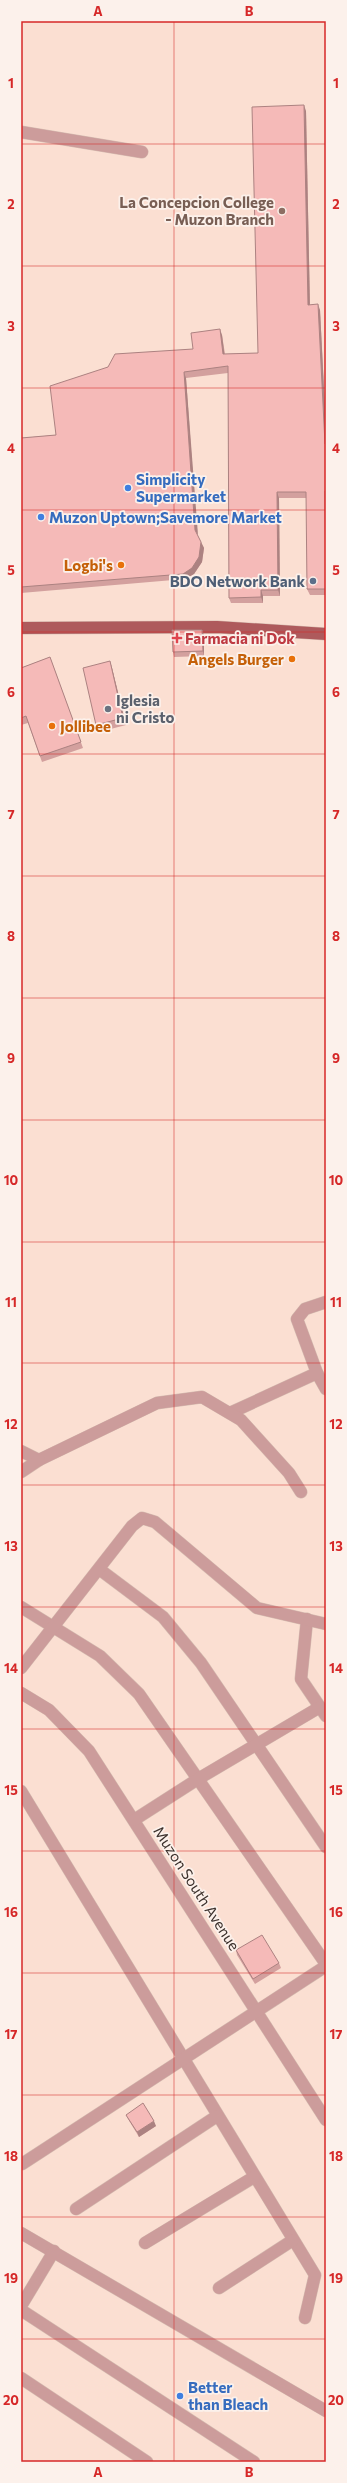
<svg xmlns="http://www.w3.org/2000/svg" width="347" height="2483" font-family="Commissioner,sans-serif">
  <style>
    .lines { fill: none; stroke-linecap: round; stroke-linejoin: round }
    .minor-casing { stroke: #d5bcb1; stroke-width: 13 }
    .major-casing { stroke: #d5bcb1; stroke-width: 13 }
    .minor { stroke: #cc9c9b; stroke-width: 12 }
    .major { stroke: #ae5a5c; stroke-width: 12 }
    .wall { fill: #d3a09e }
    .shaded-wall { fill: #ac8281 }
    .building { fill: #f5bab8; stroke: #ac8281 }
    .grid { fill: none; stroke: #d62828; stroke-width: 1; stroke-opacity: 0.55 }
    .education-dot { fill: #8d6e63; stroke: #fcf1eb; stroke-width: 1.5 }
    .shop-dot { fill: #3f7fe0; stroke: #fcf1eb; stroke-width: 1.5 }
    .food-dot { fill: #e8710a; stroke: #fcf1eb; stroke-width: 1.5 }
    .service-dot { fill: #5c6f8a; stroke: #fcf1eb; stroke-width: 1.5 }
    .health-dot { fill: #e0444e; stroke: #fcf1eb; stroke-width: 1.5 }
    .worship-dot { fill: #6b7280; stroke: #fcf1eb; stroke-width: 1.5 }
    .labels { text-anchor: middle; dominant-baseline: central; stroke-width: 3.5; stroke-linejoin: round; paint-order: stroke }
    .education-label { font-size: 15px; font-weight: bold; fill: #785e54; stroke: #fcf1eb; text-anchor: end }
    .shop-label { font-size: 15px; font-weight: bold; fill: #366cbe; stroke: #fcf1eb; text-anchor: start }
    .food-label { font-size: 15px; font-weight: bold; fill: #c56008; stroke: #fcf1eb; text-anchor: end }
    .service-label { font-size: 15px; font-weight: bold; fill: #4e5e75; stroke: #fcf1eb; text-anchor: end }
    .health-label { font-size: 15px; font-weight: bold; fill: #be3a42; stroke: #fcf1eb; text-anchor: start }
    .worship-label { font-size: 15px; font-weight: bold; fill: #5b616d; stroke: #fcf1eb; text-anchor: start }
    .street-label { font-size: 15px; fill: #3c312c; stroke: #fcf1eb }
    .neatline { fill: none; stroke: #d62828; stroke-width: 1.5 }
    .grid-label { font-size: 13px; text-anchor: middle; font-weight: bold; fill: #d62828 }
  </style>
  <rect width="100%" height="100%" fill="#fbdfd2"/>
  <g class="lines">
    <g class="minor-casing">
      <g id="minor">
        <path d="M21,132L142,152"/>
        <path d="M317,1373L326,1389"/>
        <path d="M230,1413L317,1373L297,1319L305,1309L326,1302"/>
        <path d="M21,1451L39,1460L157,1403L202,1397L241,1420L289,1473L301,1492"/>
        <path d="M21,1472L39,1460"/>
        <path d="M99,1569L163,1617L201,1663L326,1847"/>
        <path d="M21,1607L100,1656L139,1694L326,1964"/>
        <path d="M307,1619L301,1679L326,1716"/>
        <path d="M21,1668L132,1526L142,1518L155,1522L257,1608L326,1624"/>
        <path d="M21,1693L49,1710L89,1751L326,2120"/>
        <path d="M21,1791L315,2275L305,2318"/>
        <path d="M134,1820L198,1779L320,1707"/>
        <path d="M22,2164L326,1966"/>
        <path d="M76,2209L217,2116"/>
        <path d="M21,2233L326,2411"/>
        <path d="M145,2243L254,2177"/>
        <path d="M219,2288L293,2240"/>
        <path d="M21,2306L54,2251"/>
        <path d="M21,2310L254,2462"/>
        <path d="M21,2378L147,2462"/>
      </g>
    </g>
    <g class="major-casing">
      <path id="major" d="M21,628L217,627L326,634"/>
    </g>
    <use href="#minor" class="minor"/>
    <use href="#major" class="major"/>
  </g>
  <g class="wall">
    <path d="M306,111L310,305L320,310L326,428V595H310L307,589V498H279L280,596H263V603H231L229,598L228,373L186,378L197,534L204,548L202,562L194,574L185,579L21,593V438L56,435L193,349L222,335L225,354L258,353Z"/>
    <path d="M202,630L204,635V656L174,657L173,652Z"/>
    <path d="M50,657L83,748L42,762L28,723L21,725V668Z"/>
    <path d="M110,661L112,668L126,725L99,732L96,725Z"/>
    <path d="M236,1950L279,1963L281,1968L255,1984L237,1955Z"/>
    <path d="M126,2115L156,2126L139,2137L128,2119Z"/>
  </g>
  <g class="shaded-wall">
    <path d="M304,105L306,111L310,310L308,305Z"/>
    <path d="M318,304L320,310L326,428V446L325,444Z"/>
    <path d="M220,329L222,335L225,359L223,354Z"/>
    <path d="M184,372L186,378L198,535L195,530Z"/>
    <path d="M325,491L326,494V564Z"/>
    <path d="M277,492L279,498L280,596L278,590Z"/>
    <path d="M201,542L204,548L202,562L194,574L185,579L183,574Z"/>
    <path d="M261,590L263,596V603L261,597Z"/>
    <path d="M202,630L204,635V656L203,651Z"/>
    <path d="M110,661L112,668L126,725L123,718Z"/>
    <path d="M154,2121L156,2126L139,2137L137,2132Z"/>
  </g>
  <g class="building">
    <path d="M304,105L308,305L318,304L325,444H326V491H325L326,589H307L306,492H277L278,590H261V597L229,598L228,366L184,372L195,530L201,542L199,557L192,568L183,574L21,587V438L56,435L50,386L108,367L115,354L193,349L191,333L220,329L223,354L258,353L252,107Z"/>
    <path d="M172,630H202L203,651L173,652Z"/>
    <path d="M50,657L81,742L40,756L26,716L21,718V668Z"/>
    <path d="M110,661L123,718L96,725L83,668Z"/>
    <path d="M262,1935L279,1963L253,1979L236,1950Z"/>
    <path d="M143,2103L154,2121L137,2132L126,2115Z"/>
  </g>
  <path class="grid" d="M174,21V2462M21,144H326M21,266H326M21,388H326M21,510H326M21,632H326M21,754H326M21,876H326M21,998H326M21,1120H326M21,1242H326M21,1363H326M21,1485H326M21,1607H326M21,1729H326M21,1851H326M21,1973H326M21,2095H326M21,2217H326M21,2339H326"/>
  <circle class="education-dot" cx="282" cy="211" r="4"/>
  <g class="shop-dot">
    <circle cx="128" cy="488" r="4"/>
    <circle cx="41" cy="517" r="4"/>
    <circle cx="180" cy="2396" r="4"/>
  </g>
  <g class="food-dot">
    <circle cx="121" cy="565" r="4"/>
    <circle cx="292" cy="659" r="4"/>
    <circle cx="52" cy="726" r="4"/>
  </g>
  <circle class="service-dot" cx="313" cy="581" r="4"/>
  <path class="health-dot" d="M175 632h4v4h4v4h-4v4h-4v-4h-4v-4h4z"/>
  <circle class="worship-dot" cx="108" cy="709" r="4"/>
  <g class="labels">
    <g class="education-label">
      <text x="274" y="202">La Concepcion College<tspan x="274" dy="17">- Muzon Branch</tspan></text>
    </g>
    <g class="shop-label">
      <text x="136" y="479">Simplicity<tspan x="136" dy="17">Supermarket</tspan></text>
      <text x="49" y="517">Muzon Uptown;Savemore Market</text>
      <text x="188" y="2387">Better<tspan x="188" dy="17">than Bleach</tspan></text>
    </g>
    <g class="food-label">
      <text x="113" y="565">Logbi's</text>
      <text x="284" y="659">Angels Burger</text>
      <text x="60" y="726" text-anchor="start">Jollibee</text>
    </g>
    <g class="service-label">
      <text x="305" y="581">BDO Network Bank</text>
    </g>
    <g class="health-label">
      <text x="185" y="638">Farmacia ni Dok</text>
    </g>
    <g class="worship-label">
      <text x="116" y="700">Iglesia<tspan x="116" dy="17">ni Cristo</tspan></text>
    </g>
    <g class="street-label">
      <text transform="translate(197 1888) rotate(57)">Muzon South Avenue</text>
    </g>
  </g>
  <rect width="347" height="2483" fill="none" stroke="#fcf1eb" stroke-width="44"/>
  <rect x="22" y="22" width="303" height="2439" class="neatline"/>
  <g class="grid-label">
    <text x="98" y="16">A</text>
    <text x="249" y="16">B</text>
    <text x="11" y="88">1</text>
    <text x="336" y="88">1</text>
    <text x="11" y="209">2</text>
    <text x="336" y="209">2</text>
    <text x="11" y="331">3</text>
    <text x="336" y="331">3</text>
    <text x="11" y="453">4</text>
    <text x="336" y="453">4</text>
    <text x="11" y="575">5</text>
    <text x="336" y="575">5</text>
    <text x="11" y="697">6</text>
    <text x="336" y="697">6</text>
    <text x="11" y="819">7</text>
    <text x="336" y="819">7</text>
    <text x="11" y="941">8</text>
    <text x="336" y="941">8</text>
    <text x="11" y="1063">9</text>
    <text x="336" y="1063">9</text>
    <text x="11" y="1185">10</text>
    <text x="336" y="1185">10</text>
    <text x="11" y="1307">11</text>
    <text x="336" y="1307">11</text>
    <text x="11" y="1429">12</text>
    <text x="336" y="1429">12</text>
    <text x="11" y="1551">13</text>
    <text x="336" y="1551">13</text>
    <text x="11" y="1673">14</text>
    <text x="336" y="1673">14</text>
    <text x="11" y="1795">15</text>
    <text x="336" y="1795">15</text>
    <text x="11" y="1917">16</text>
    <text x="336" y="1917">16</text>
    <text x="11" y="2039">17</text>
    <text x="336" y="2039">17</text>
    <text x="11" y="2161">18</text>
    <text x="336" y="2161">18</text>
    <text x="11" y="2283">19</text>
    <text x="336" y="2283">19</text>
    <text x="11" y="2405">20</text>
    <text x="336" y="2405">20</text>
    <text x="98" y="2477">A</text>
    <text x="249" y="2477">B</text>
  </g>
</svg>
